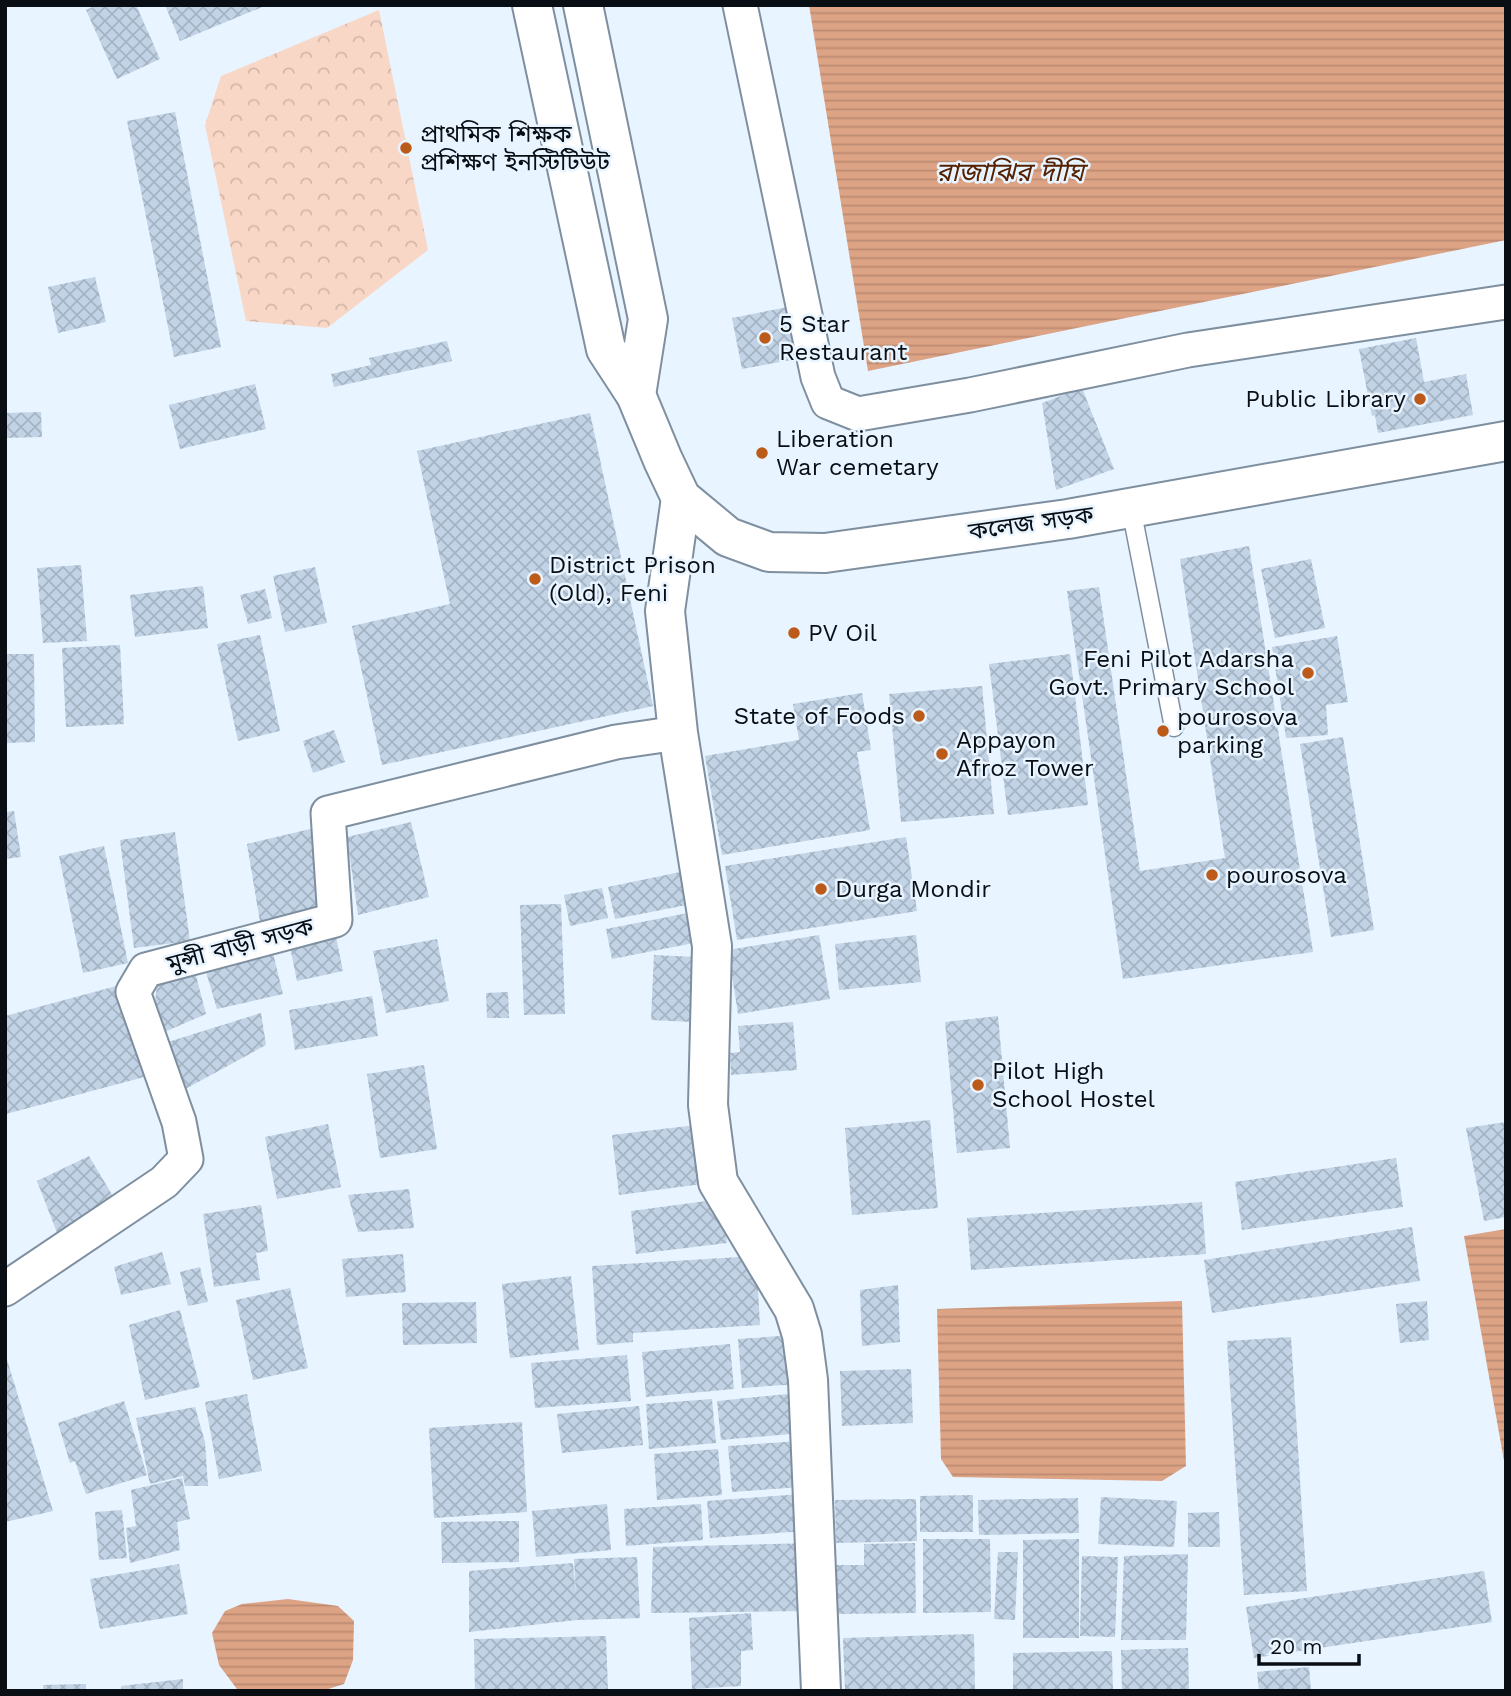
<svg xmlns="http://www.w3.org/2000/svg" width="1511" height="1696" font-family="'Work Sans','Noto Sans Bengali',sans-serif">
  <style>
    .park { fill: url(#park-crowns) }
    .water { fill: url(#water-rules) }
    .building { fill: url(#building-cross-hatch) }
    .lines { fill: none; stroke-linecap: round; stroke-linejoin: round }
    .service-casing { stroke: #7e8fa0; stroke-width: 21 }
    .minor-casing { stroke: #7e8fa0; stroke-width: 37 }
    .secondary-casing { stroke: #7e8fa0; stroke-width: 42 }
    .service { stroke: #fff; stroke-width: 18 }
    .minor { stroke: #fff; stroke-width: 33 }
    .secondary { stroke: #fff; stroke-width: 38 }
    .poi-dot { fill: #bb5a19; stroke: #e8f4ff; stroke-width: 2.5 }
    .labels { text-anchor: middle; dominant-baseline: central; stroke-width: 5; stroke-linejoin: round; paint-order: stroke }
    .poi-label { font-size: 24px; fill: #080e14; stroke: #e8f4ff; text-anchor: start }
    .street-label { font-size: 24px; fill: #080e14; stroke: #e8f4ff }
    .water-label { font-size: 26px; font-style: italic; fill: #552100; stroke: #e8f4ff }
  </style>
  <defs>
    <pattern id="park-crowns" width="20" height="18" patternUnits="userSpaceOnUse" patternTransform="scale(1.75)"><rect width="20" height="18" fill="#f9d7c6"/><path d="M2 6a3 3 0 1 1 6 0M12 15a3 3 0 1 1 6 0" fill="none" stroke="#d4b7a9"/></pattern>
    <pattern id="water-rules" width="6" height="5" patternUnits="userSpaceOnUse" patternTransform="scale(1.75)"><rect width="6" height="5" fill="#dda385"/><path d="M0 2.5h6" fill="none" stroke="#bc8b72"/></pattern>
    <pattern id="building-cross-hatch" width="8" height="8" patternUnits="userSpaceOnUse" patternTransform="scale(1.75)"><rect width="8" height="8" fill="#c1d3e5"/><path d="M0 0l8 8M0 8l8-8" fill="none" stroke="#a4b4c4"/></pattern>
  </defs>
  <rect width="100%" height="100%" fill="#e8f4ff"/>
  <path class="park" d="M379,10L428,250L327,328L246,321L205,125L221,76Z"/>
  <g class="water">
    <path d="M809,5H1506V240L868,371Z"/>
    <path d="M1506,1229V1472L1464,1236Z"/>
    <path d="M1182,1301L1186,1466L1162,1481L953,1477L941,1459L937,1309Z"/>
    <path d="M288,1599L338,1606L354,1621L353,1660L344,1684L322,1691L237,1689L219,1665L212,1633L225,1611L242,1604Z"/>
  </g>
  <g class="building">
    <path d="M97,5H136L160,59L117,79L86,10Z"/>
    <path d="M165,5H267L180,41Z"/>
    <path d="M175,112L221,347L174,357L127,121Z"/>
    <path d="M95,277L106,322L58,333L48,287Z"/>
    <path d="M788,307L797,359L742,369L732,318Z"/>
    <path d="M1416,338L1424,382L1466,374L1473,415L1378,433L1375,415L1372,416L1359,349Z"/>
    <path d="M447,341L452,361L334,387L331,374L371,365L369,358Z"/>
    <path d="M255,384L266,429L180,449L169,405Z"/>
    <path d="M1082,388L1114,469L1056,490L1042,403Z"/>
    <path d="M41,412L42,437L6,438L5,413Z"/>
    <path d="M590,413L653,706L382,765L352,626L450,604L417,451Z"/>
    <path d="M1249,546L1313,952L1123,979L1067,591L1099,587L1140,871L1225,858L1180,559Z"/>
    <path d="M1311,559L1325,628L1275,638L1261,569Z"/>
    <path d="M81,565L87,641L43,643L37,568Z"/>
    <path d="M315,567L327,623L285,632L273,576Z"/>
    <path d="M203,586L208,628L135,637L130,595Z"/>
    <path d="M265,589L272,618L248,624L240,595Z"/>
    <path d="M260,635L280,731L238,741L217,644Z"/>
    <path d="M1337,636L1348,702L1326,705L1328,735L1286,738L1272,647Z"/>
    <path d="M120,645L124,724L66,727L62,648Z"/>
    <path d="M5,654H34L35,742L5,743Z"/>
    <path d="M1070,654L1088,805L1008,815L989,664Z"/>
    <path d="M982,686L994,814L901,822L889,694Z"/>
    <path d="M862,693L871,750L857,752L870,830L722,855L705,756L799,740L793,704Z"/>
    <path d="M334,730L345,762L313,773L303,741Z"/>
    <path d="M1343,737L1374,930L1331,937L1300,744Z"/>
    <path d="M14,811L21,857L5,859V812Z"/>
    <path d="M411,822L429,897L358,915L347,837Z"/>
    <path d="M319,827L327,906L261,928L247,844Z"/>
    <path d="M175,832L190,941L134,948L120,840Z"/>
    <path d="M906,837L917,911L737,940L725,866Z"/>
    <path d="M104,846L128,963L83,973L59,856Z"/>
    <path d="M685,871L692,904L615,919L608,887Z"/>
    <path d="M602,888L608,918L570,926L564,895Z"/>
    <path d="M561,904L565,1014L524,1015L520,905Z"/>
    <path d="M693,912L699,942L612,959L606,929Z"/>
    <path d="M819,935L830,999L738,1014L728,950Z"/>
    <path d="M916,935L921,982L839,990L835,944Z"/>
    <path d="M336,937L343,971L297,981L290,947Z"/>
    <path d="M437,939L449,1001L386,1013L373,951Z"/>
    <path d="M271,945L283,994L217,1009L204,965Z"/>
    <path d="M654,955L696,957L692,1022L651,1020Z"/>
    <path d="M195,972L206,1014L162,1033L154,1012L157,984Z"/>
    <path d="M120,985L144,1077L6,1114L5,1016Z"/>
    <path d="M508,992L509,1018H487L486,993Z"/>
    <path d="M372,996L378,1036L295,1050L289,1010Z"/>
    <path d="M261,1013L266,1045L178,1093L165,1043Z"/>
    <path d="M998,1016L1010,1148L957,1153L945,1022Z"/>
    <path d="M793,1022L797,1070L731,1075L730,1053L740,1052L738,1026Z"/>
    <path d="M424,1065L437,1149L380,1158L367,1074Z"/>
    <path d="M930,1120L938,1208L852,1215L845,1128Z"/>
    <path d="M1506,1122V1217L1484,1221L1466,1128Z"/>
    <path d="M328,1124L341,1187L277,1199L265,1137Z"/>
    <path d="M696,1125L702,1184L619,1195L612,1135Z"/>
    <path d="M89,1156L117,1203L61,1243L37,1181Z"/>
    <path d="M1396,1158L1403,1207L1242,1230L1235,1182Z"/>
    <path d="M409,1189L414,1228L358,1232L348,1195Z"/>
    <path d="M722,1199L727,1243L636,1254L631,1211Z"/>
    <path d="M1202,1202L1206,1254L971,1270L967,1218Z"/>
    <path d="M261,1205L268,1251L256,1253L260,1280L214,1287L203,1214Z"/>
    <path d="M1412,1227L1420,1281L1212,1313L1204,1260Z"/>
    <path d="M162,1252L171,1284L121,1295L114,1267Z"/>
    <path d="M403,1254L406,1292L346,1297L342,1259Z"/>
    <path d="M756,1256L760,1325L633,1333V1342L597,1345L592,1266Z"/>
    <path d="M200,1267L208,1302L188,1306L180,1272Z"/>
    <path d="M571,1276L579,1350L510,1358L502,1284Z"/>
    <path d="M898,1285L900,1342L862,1346L860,1290Z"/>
    <path d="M290,1288L308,1368L253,1380L236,1300Z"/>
    <path d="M1427,1301L1429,1340L1400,1343L1396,1304Z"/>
    <path d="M476,1302L477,1343L403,1345L402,1303Z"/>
    <path d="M180,1310L200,1387L145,1400L129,1325Z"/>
    <path d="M794,1335L799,1384L742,1388L738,1339Z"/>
    <path d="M1291,1337L1307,1591L1244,1595L1227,1341Z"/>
    <path d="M730,1344L734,1389L646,1397L642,1352Z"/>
    <path d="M5,1353L53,1511L5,1522Z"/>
    <path d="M627,1355L631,1401L535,1408L531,1363Z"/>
    <path d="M911,1369L913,1423L842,1426L840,1371Z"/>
    <path d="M798,1393L802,1433L721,1440L717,1401Z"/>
    <path d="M247,1394L262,1471L219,1479L205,1402Z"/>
    <path d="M712,1399L716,1443L649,1449L646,1404Z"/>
    <path d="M124,1401L147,1475L86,1494L75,1461L70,1463L58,1423Z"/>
    <path d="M639,1406L643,1445L562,1453L557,1414Z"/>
    <path d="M195,1407L205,1442L208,1486H185L183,1476L150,1484L136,1418Z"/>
    <path d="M522,1422L527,1512L434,1518L429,1428Z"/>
    <path d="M799,1441L802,1487L732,1492L728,1446Z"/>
    <path d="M718,1449L722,1495L657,1500L654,1454Z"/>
    <path d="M182,1478L190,1519L177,1522L180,1550L130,1563L126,1528L136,1526L131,1490Z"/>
    <path d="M801,1494L804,1531L710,1538L707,1501Z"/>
    <path d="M973,1495V1532H920V1496Z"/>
    <path d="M1101,1497L1177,1501L1174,1547L1098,1544Z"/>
    <path d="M1078,1498L1079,1533L979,1535L978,1500Z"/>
    <path d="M916,1499L917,1541L836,1543L835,1500Z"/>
    <path d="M607,1504L611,1550L536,1557L532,1511Z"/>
    <path d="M701,1504L703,1540L626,1546L624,1509Z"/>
    <path d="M122,1510L127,1558L99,1560L95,1512Z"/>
    <path d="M1219,1512L1220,1547H1188V1513Z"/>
    <path d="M519,1521V1562L442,1563L441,1522Z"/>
    <path d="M923,1539H990L991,1612L923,1613Z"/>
    <path d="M1079,1539V1638H1023V1540Z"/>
    <path d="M811,1543L812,1611L651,1613L653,1547Z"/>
    <path d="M915,1543L916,1613L836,1614V1565H864V1544Z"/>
    <path d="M998,1552H1018L1015,1620L994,1619Z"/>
    <path d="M1188,1554L1186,1640H1121L1124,1556Z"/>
    <path d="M1082,1556L1118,1557L1115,1637L1080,1636Z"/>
    <path d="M637,1557L640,1618L577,1620L469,1632V1571L573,1563L576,1595L574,1559Z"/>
    <path d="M179,1564L188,1614L100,1629L90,1579Z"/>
    <path d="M1484,1571L1492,1622L1254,1658L1246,1607Z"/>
    <path d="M751,1613L753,1650L741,1651V1686L692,1689L689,1618Z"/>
    <path d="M974,1634L975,1691H845L843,1638Z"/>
    <path d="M606,1636L608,1691H475L474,1639Z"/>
    <path d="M1188,1648L1189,1691H1122L1121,1650Z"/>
    <path d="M1112,1651L1113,1691H1013V1653Z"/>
    <path d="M1309,1667L1311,1691H1259L1257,1672Z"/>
    <path d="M183,1679V1691H121V1686Z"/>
    <path d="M86,1684V1691H43V1685Z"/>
  </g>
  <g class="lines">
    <g class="service-casing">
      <path id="service" d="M1131,508L1174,727"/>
    </g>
    <g class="minor-casing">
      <g id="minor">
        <path d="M740,5L818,377L828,402L858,414L970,395L1188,350L1506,302"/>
        <path d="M5,1289L164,1182L186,1159L179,1122L133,992L146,970L335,920L328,813L616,742L678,733"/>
      </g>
    </g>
    <g class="secondary-casing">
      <g id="secondary">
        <path d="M532,5L606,349L636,395L663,460L681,498L728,537L769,552L825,553L1068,519L1506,441"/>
        <path d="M583,5L648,319L636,395"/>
        <path d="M681,498L665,611L678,733L712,946L708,1105L718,1182L794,1309L802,1335L808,1380L821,1691"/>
      </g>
    </g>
    <use href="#service" class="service"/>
    <use href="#minor" class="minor"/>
    <use href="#secondary" class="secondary"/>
  </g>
  <g class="poi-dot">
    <circle cx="406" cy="148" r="7"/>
    <circle cx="765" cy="338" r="7"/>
    <circle cx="1420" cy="399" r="7"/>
    <circle cx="762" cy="453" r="7"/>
    <circle cx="535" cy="579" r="7"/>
    <circle cx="794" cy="633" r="7"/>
    <circle cx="1308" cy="673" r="7"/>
    <circle cx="919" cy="716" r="7"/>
    <circle cx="1163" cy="731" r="7"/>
    <circle cx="942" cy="754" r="7"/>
    <circle cx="1212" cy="875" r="7"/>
    <circle cx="821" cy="889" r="7"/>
    <circle cx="978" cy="1085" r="7"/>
  </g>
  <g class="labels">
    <g class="poi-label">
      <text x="420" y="134">প্রাথমিক শিক্ষক<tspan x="420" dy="28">প্রশিক্ষণ ইনস্টিটিউট</tspan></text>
      <text x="779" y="324">5 Star<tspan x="779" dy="28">Restaurant</tspan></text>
      <text x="1406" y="399" text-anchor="end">Public Library</text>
      <text x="776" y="439">Liberation<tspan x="776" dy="28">War cemetary</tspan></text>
      <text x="549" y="565">District Prison<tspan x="549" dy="28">(Old), Feni</tspan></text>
      <text x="808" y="633">PV Oil</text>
      <text x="1294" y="659" text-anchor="end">Feni Pilot Adarsha<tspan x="1294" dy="28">Govt. Primary School</tspan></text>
      <text x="905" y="716" text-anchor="end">State of Foods</text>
      <text x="1177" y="717">pourosova<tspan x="1177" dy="28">parking</tspan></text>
      <text x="956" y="740">Appayon<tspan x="956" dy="28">Afroz Tower</tspan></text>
      <text x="1226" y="875">pourosova</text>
      <text x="835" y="889">Durga Mondir</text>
      <text x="992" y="1071">Pilot High<tspan x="992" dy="28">School Hostel</tspan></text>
    </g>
    <g class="street-label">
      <text transform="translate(1031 523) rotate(-8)">কলেজ সড়ক</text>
      <text transform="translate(240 945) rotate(-15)">মুন্সী বাড়ী সড়ক</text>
    </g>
    <g class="water-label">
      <text x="1010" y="172">রাজাঝির দীঘি</text>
    </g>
  </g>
  <rect width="1511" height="1696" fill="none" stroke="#080e14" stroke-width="14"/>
  <path d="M1259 1654v10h100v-10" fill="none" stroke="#080e14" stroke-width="3.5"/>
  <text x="1270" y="1654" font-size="21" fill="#080e14" stroke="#e8f4ff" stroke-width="5" paint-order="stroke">20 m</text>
</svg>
